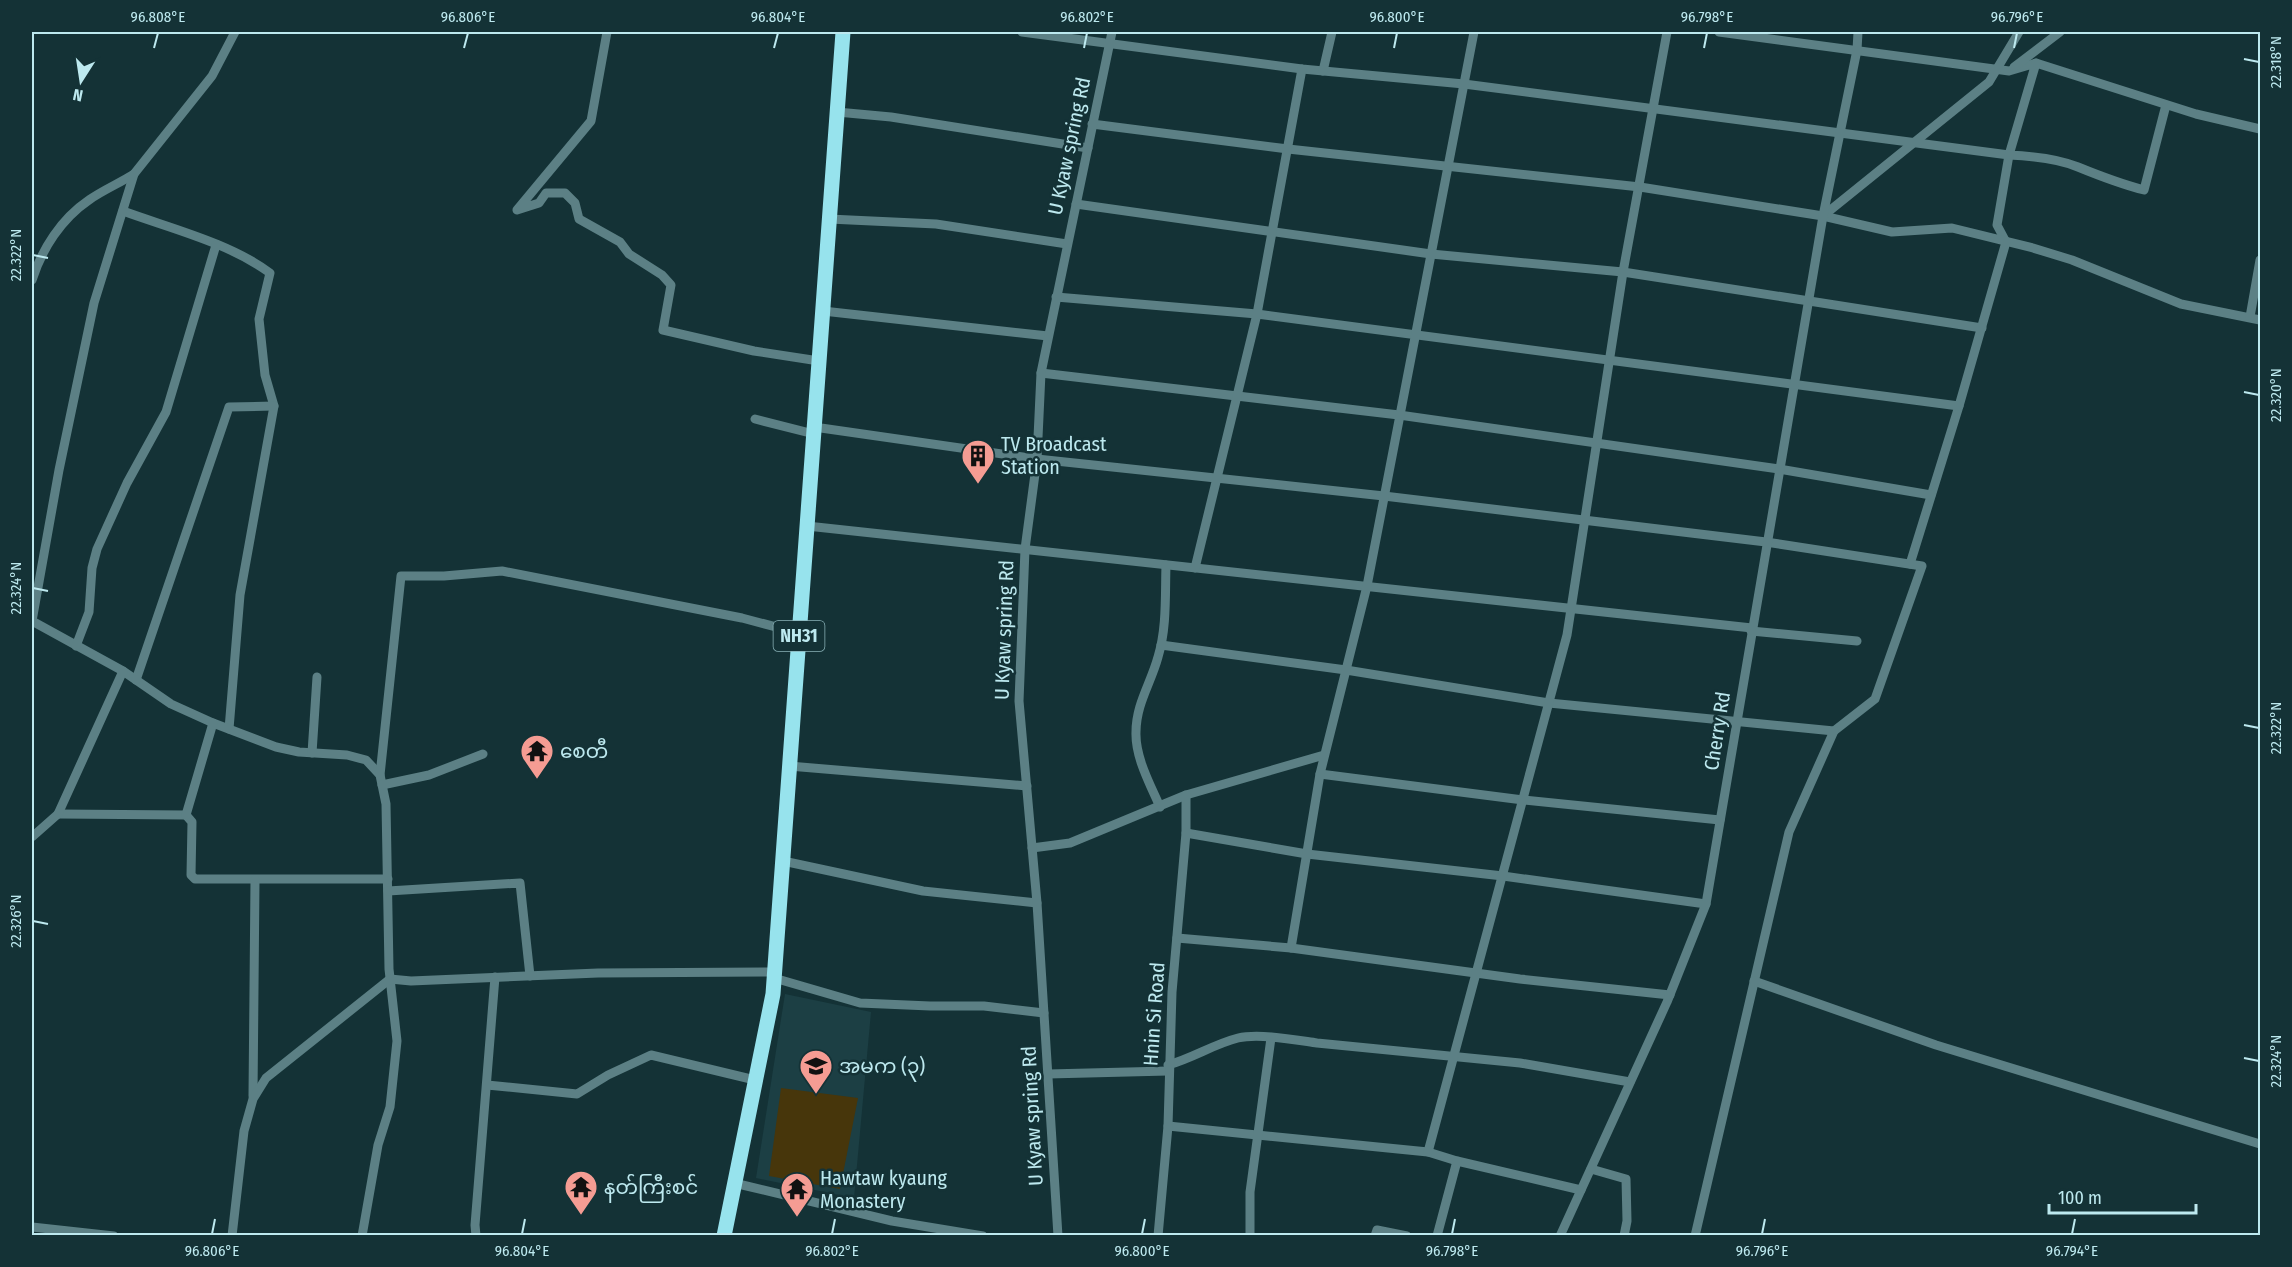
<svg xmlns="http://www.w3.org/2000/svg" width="2292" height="1267" font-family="'Fira Sans Condensed','Noto Sans Myanmar',sans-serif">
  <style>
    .built { fill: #1c3f44 }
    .green { fill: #47360b }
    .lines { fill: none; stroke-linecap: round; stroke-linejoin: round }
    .minor { stroke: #5c8085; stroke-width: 9 }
    .trunk { stroke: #97e3ed; stroke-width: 15 }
    .ticks { fill: none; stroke: #bde9ef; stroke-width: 2 }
    .labels { text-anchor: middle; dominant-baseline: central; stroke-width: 5; stroke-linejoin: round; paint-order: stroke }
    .shield { fill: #143236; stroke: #8ab2b8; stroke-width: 1.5 }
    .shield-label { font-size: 18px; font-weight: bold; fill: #bde9ef }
    .street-label { font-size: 20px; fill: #bde9ef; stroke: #143236 }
    .poi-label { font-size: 20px; fill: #bde9ef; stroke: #143236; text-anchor: start }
    .neatline { fill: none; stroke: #bde9ef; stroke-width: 2 }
    .ticks-label { font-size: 15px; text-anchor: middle; fill: #bde9ef }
  </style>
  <rect width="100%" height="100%" fill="#143236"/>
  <path class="built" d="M785,994L871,1012L854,1198L756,1178Z"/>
  <path class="green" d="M781,1088L858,1098L840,1189L769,1176Z"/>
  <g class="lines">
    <g class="minor">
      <path d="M607,32L591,121L517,210L539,203L546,193H565L575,203L579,219L620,242L629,254L662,275L671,285L663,330L754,351L819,361"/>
      <path d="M1022,32L1302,69L1464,84L2009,155L1997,225L2006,242L1959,406L1910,564"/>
      <path d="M1719,32L2009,71L2036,63L2009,155C2031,156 2057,158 2078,167C2100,176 2121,184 2144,190L2166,105"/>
      <path d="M2036,63L2196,114L2260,129"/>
      <path d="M2014,67L2060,32"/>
      <path d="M1323,71L1332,32"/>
      <path d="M837,112L891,117L1088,148"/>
      <path d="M1092,124L1288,149L1640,187L1823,216L1892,232L1952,228L2033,248L2072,260L2181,304L2260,320"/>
      <path d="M1076,204L1431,254L1623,272L1667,32"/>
      <path d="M123,211C169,228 230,243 270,273L259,319L265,375L274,406L240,595L229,729"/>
      <path d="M1823,216L1989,82L2019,32"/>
      <path d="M829,219L936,224L1067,244"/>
      <path d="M32,280C42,249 61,219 89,200C103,190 120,183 134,174"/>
      <path d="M1056,297L1257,314L1959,406"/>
      <path d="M823,311L1048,336"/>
      <path d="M2250,317L2260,260"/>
      <path d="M1041,373L1399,415L1779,469L1931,495"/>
      <path d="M755,419L814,434"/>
      <path d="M814,427L1037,459L1384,496L1766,542L1922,566L1875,699L1834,731L1789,832L1695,1236"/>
      <path d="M807,526L1752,628"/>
      <path d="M1195,568L1257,314L1302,69"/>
      <path d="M32,621L123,671L171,704L213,723L276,747L299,752L347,755L366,760L380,775L386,804L389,969L397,1041L390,1107L378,1145L362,1236"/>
      <path d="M32,621L59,470L94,303L134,174L212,76L235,32"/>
      <path d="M1751,631L1857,641"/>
      <path d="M1161,645L1346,670L1549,703L1834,731"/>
      <path d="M76,646L89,612L92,568L97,549L127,483L166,412L216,245"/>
      <path d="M136,680L229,407L274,406"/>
      <path d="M312,753L317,677"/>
      <path d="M789,766L1027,786"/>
      <path d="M1320,774L1523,800L1720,820"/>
      <path d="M380,775L401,576H444L502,571L742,618L799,633"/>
      <path d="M382,785L429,775L483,754"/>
      <path d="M1160,807C1150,784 1135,757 1136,732C1136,704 1151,683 1158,657C1167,628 1165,595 1166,565"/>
      <path d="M58,814L186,815"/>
      <path d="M186,815L192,822L191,875L195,879H388"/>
      <path d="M186,815L213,723"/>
      <path d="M1186,833L1307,854L1503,876L1706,904"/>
      <path d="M32,837L58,814L123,671"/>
      <path d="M1032,848L1070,843L1186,795L1324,755"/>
      <path d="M783,861L923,891L1037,903"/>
      <path d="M388,891L520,883L530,976"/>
      <path d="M1177,938L1291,948L1520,979L1670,995"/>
      <path d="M1291,948L1320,774L1367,586L1474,32"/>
      <path d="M774,978L860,1003L930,1006H984L1044,1013"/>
      <path d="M1754,981L1936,1045L2260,1144"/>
      <path d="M1168,1065C1193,1058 1214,1044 1238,1038C1259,1033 1296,1040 1317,1043L1520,1063L1630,1082"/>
      <path d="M1048,1074L1168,1071"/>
      <path d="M487,1085L577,1094L608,1075L651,1055L755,1080"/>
      <path d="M253,1096L255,880"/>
      <path d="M1168,1126L1428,1152L1457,1161L1581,1190"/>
      <path d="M1428,1152L1567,635L1623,272L1982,328"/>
      <path d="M1591,1169L1626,1179L1627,1221L1624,1236"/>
      <path d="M734,1183L892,1221L983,1236"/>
      <path d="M32,1227L114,1236"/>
      <path d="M232,1236L244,1131L253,1099L266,1078L390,979L411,981L598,973L774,972"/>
      <path d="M476,1236L475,1225L495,977"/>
      <path d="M1058,1236L1037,903L1019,701L1025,549L1037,459L1041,373L1112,32"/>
      <path d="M1158,1236L1168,1126L1172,992L1186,833V795"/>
      <path d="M1250,1236V1192L1271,1038"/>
      <path d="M1375,1236L1377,1230L1407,1236"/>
      <path d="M1437,1236L1457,1161"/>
      <path d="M1560,1236L1667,1002L1706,904L1823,216L1857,50L1858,32"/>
    </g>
    <path class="trunk" d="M724,1236L773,994L843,32"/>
  </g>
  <path class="ticks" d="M154,48L158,33M464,48L468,33M774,48L778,33M1084,48L1087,33M1394,48L1397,33M1704,48L1707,33M2014,48L2017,33M2244,59L2259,62M33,255L48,258M2244,392L2259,395M33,588L48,591M2244,725L2259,728M33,921L48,924M2244,1058L2259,1061M212,1234L215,1219M522,1234L525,1219M832,1234L835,1219M1142,1234L1145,1219M1452,1234L1455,1219M1762,1234L1765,1219M2072,1234L2075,1219"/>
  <defs>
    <g id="building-pin" transform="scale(1.725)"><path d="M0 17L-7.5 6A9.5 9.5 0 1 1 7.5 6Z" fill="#f59c93" stroke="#143236"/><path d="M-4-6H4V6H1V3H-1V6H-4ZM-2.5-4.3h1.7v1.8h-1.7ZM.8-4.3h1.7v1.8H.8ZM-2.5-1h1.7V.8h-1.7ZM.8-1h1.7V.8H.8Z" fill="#111"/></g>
    <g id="temple-pin" transform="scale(1.725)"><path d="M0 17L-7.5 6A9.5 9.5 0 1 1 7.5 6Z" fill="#f59c93" stroke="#143236"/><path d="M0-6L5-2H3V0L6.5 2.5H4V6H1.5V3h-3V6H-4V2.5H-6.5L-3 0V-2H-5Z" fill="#111"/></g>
    <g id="school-pin" transform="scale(1.725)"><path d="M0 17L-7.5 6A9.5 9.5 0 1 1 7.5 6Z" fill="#f59c93" stroke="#143236"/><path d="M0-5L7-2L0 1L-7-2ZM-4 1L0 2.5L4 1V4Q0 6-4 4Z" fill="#111"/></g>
  </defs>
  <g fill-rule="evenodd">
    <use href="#building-pin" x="978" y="456"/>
    <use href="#temple-pin" x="537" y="751"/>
    <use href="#school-pin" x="816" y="1066"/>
    <use href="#temple-pin" x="581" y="1187"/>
    <use href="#temple-pin" x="797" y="1189"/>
  </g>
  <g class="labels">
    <rect class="shield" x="773.5" y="621" width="51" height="30" rx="4.5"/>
    <g class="shield-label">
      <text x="799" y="636">NH31</text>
    </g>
    <g class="street-label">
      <text transform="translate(1069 146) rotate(-78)">U Kyaw spring Rd</text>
      <text transform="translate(1004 630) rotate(-88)">U Kyaw spring Rd</text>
      <text transform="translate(1717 731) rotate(-81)">Cherry Rd</text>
      <text transform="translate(1154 1014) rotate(-86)">Hnin Si Road</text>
      <text transform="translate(1032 1116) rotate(-93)">U Kyaw spring Rd</text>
    </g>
    <g class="poi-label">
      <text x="1001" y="444">TV Broadcast<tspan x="1001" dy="23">Station</tspan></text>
      <text x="560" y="751">စေတီ</text>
      <text x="839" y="1066">အမက (၃)</text>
      <text x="820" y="1178">Hawtaw kyaung<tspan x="820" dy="23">Monastery</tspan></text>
      <text x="604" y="1187">နတ်ကြီးစင်</text>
    </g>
  </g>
  <rect width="2292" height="1267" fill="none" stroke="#143236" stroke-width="66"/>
  <g transform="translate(81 81) rotate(192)" stroke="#143236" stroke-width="4.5" paint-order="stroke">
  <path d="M0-4.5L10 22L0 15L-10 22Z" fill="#bde9ef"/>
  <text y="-9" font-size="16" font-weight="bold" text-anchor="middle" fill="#bde9ef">N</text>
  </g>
  <path d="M2049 1204v9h147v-9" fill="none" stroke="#bde9ef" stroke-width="3"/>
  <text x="2058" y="1204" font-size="18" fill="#bde9ef" stroke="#143236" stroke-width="4.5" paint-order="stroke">100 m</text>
  <rect x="33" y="33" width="2226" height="1201" class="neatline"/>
  <g class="ticks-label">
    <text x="158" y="22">96.808°E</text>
    <text x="468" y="22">96.806°E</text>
    <text x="778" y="22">96.804°E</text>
    <text x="1087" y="22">96.802°E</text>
    <text x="1397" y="22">96.800°E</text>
    <text x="1707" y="22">96.798°E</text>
    <text x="2017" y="22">96.796°E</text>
    <text transform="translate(2276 62) rotate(-90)" y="5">22.318°N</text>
    <text transform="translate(16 255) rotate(-90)" y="5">22.322°N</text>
    <text transform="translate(2276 395) rotate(-90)" y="5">22.320°N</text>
    <text transform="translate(16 588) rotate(-90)" y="5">22.324°N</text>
    <text transform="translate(2276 728) rotate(-90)" y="5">22.322°N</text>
    <text transform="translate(16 921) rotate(-90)" y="5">22.326°N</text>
    <text transform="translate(2276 1061) rotate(-90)" y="5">22.324°N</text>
    <text x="212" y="1256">96.806°E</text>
    <text x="522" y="1256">96.804°E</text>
    <text x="832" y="1256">96.802°E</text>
    <text x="1142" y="1256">96.800°E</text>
    <text x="1452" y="1256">96.798°E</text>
    <text x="1762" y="1256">96.796°E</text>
    <text x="2072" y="1256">96.794°E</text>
  </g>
</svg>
